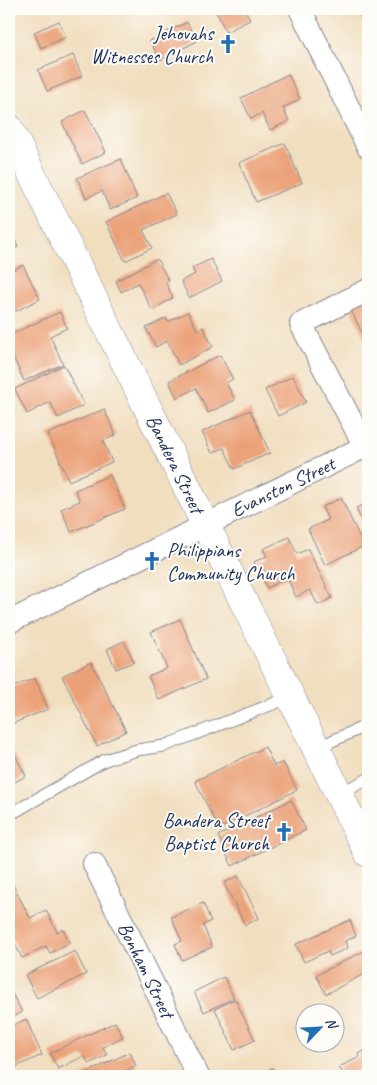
<svg xmlns="http://www.w3.org/2000/svg" width="377" height="1085" font-family="Caveat,sans-serif">
  <style>
    .building { fill: #eba178 }
    .lines { fill: none; stroke-linecap: round; stroke-linejoin: round }
    .lane-casing { stroke: #86868e; stroke-width: 13 }
    .street-casing { stroke: #86868e; stroke-width: 24 }
    .secondary-casing { stroke: #86868e; stroke-width: 29 }
    .lane { stroke: #fff; stroke-width: 11 }
    .street { stroke: #fff; stroke-width: 22 }
    .secondary { stroke: #fff; stroke-width: 28 }
    .labels { text-anchor: middle; dominant-baseline: central; stroke-width: 4; stroke-linejoin: round; paint-order: stroke }
    .poi-label { font-size: 20px; fill: #1b2f5e; stroke: #fdfcf7; text-anchor: end }
    .street-label { font-size: 20px; fill: #1b2f5e; stroke: #fdfcf7 }
  </style>
  <rect width="100%" height="100%" fill="#fdfcf7"/>
  <filter id="ink" filterUnits="userSpaceOnUse"><feTurbulence type="fractalNoise" baseFrequency=".02" numOctaves="2"/><feDisplacementMap in="SourceGraphic" scale="10" xChannelSelector="R" yChannelSelector="G"/><feConvolveMatrix kernelMatrix="1 2 1 2 8 2 1 2 1" color-interpolation-filters="sRGB"/></filter>
  <filter id="wash" filterUnits="userSpaceOnUse"><feTurbulence type="fractalNoise" baseFrequency=".0096" numOctaves="4" result="noise"/><feDisplacementMap in="SourceGraphic" scale="20" xChannelSelector="R" yChannelSelector="G"/><feGaussianBlur stdDeviation="1.12" result="paint"/><feColorMatrix in="noise" values="0 0 0 0 0 0 0 0 0 0 0 0 0 0 0 0 0 1.4 0 .05"/><feComposite in="paint" operator="in"/></filter>
  <g filter="url(#wash)">
    <rect width="100%" height="100%" fill="#f1debf"/>
    <g id="blocks">
      <g class="building">
        <path d="M215,9H245L250,20L226,32Z"/>
        <path d="M357,9H368V18L363,21Z"/>
        <path d="M59,21L66,37L41,48L34,32Z"/>
        <path d="M187,22L197,41L160,60L150,41Z"/>
        <path d="M73,55L82,76L47,91L38,70Z"/>
        <path d="M288,74L300,99L283,108L289,121L270,130L262,113L251,119L241,98Z"/>
        <path d="M85,110L106,152L82,164L62,122Z"/>
        <path d="M285,143L302,183L256,202L239,163Z"/>
        <path d="M121,159L137,198L110,210L102,191L86,198L77,178Z"/>
        <path d="M166,193L177,214L143,230L152,248L125,261L106,222Z"/>
        <path d="M9,228L18,247L9,252Z"/>
        <path d="M157,259L169,281L166,283L173,298L152,310L138,283L121,292L116,281Z"/>
        <path d="M211,259L222,281L189,298L181,281L195,274L192,268Z"/>
        <path d="M23,265L40,299L14,312L9,302V272Z"/>
        <path d="M368,297V345L349,306Z"/>
        <path d="M60,312L67,328L50,336L63,364L24,381L9,348V335Z"/>
        <path d="M188,312L197,330L203,327L213,347L179,365L167,341L156,347L146,328L166,318L168,322Z"/>
        <path d="M220,355L233,379L226,383L235,400L208,413L196,388L177,398L169,381Z"/>
        <path d="M64,365L84,405L58,418L50,402L27,414L15,389Z"/>
        <path d="M293,376L306,402L278,416L265,390Z"/>
        <path d="M104,409L116,435L103,441L112,462L69,481L48,434Z"/>
        <path d="M250,410L270,453L234,469L224,448L212,453L202,432Z"/>
        <path d="M110,475L125,509L71,532L61,509L80,501L75,490Z"/>
        <path d="M341,498L364,546L325,565L308,529L328,520L322,507Z"/>
        <path d="M9,500L16,513L9,517Z"/>
        <path d="M368,503V536L356,508Z"/>
        <path d="M289,537L297,554L308,549L332,598L318,605L310,590L296,597L287,578L267,588L254,562L267,556L263,549Z"/>
        <path d="M180,619L206,679L159,700L148,676L167,668L151,632Z"/>
        <path d="M124,641L134,662L116,669L107,649Z"/>
        <path d="M91,662L126,731L97,746L62,676Z"/>
        <path d="M35,678L48,709L9,725V689Z"/>
        <path d="M265,747L274,766L283,762L297,790L219,829L195,781Z"/>
        <path d="M14,753L26,776L11,784L9,778V756Z"/>
        <path d="M291,800L306,830L232,866L218,836Z"/>
        <path d="M238,876L259,918L245,925L224,883Z"/>
        <path d="M11,881L30,918L46,910L57,932L63,929L70,943L50,953L46,946L22,958L9,932V882Z"/>
        <path d="M203,903L211,921L203,925L212,947L182,960L175,944L182,941L171,917Z"/>
        <path d="M350,920L356,936L345,941L348,948L330,956L328,951L304,962L296,944Z"/>
        <path d="M75,951L86,974L37,998L25,975Z"/>
        <path d="M364,951L368,959V972L326,994L316,975Z"/>
        <path d="M224,977L234,998L204,1012L194,992Z"/>
        <path d="M9,988L22,1012L9,1019Z"/>
        <path d="M235,999L255,1040L234,1050L215,1009Z"/>
        <path d="M26,1019L42,1055L11,1069L9,1064V1027Z"/>
        <path d="M115,1022L123,1037L103,1047L107,1055L89,1064L84,1056L58,1069L50,1053Z"/>
        <path d="M368,1049V1072L359,1076H344L339,1067L360,1057L358,1054Z"/>
        <path d="M130,1052L136,1066L115,1076H80Z"/>
        <path d="M272,1068L276,1076H261L260,1074Z"/>
      </g>
    </g>
  </g>
  <g filter="url(#ink)">
    <use href="#blocks" fill-opacity="0" stroke="#86868e" stroke-width="1"/>
    <g class="lines">
      <g class="lane-casing">
        <g id="lane">
          <path d="M316,748L368,725"/>
          <path d="M339,794L368,779"/>
          <path d="M9,815L105,760L137,750L164,746L291,697"/>
        </g>
      </g>
      <g class="street-casing">
        <g id="street">
          <path d="M300,9L368,147"/>
          <path d="M365,447L301,324L368,290"/>
          <path d="M9,622L368,445"/>
          <path d="M94,864L198,1076"/>
        </g>
      </g>
      <g class="secondary-casing">
        <path id="secondary" d="M9,128L368,853"/>
      </g>
      <use href="#lane" class="lane"/>
      <use href="#street" class="street"/>
      <use href="#secondary" class="secondary"/>
    </g>
  </g>
  <defs>
    <g id="church-bare" transform="scale(1.5)"><path d="M-1.2-6h2.4v3.5h3.3v2.4h-3.3V6h-2.4V-.1h-3.3v-2.4h3.3Z" fill="#1f6fb2" stroke="#fdfcf7" stroke-width="2.5" paint-order="stroke"/></g>
  </defs>
  <g fill-rule="evenodd">
    <use href="#church-bare" x="228" y="44"/>
    <use href="#church-bare" x="152" y="561"/>
    <use href="#church-bare" x="284" y="832"/>
  </g>
  <g class="labels">
    <g class="poi-label">
      <text x="213" y="33">Jehovahs<tspan x="213" dy="23">Witnesses Church</tspan></text>
      <text x="167" y="550" text-anchor="start">Philippians<tspan x="167" dy="23">Community Church</tspan></text>
      <text x="269" y="820">Bandera Street<tspan x="269" dy="23">Baptist Church</tspan></text>
    </g>
    <g class="street-label">
      <text transform="translate(175 464) rotate(64)">Bandera Street</text>
      <text transform="translate(283 487) rotate(-26)">Evanston Street</text>
      <text transform="translate(146 970) rotate(64)">Bonham Street</text>
    </g>
  </g>
  <rect width="377" height="1085" fill="none" stroke="#fdfcf7" stroke-width="30"/>
  <g transform="translate(320 1028) rotate(65)"><circle r="24" fill="#fdfcf7" stroke="#a3aaba"/>
  <path d="M0-4L9 19L0 12L-9 19Z" fill="#1f6fb2"/>
  <text y="-8" font-size="14" font-weight="bold" text-anchor="middle" fill="#1b2f5e">N</text>
  </g>
</svg>
